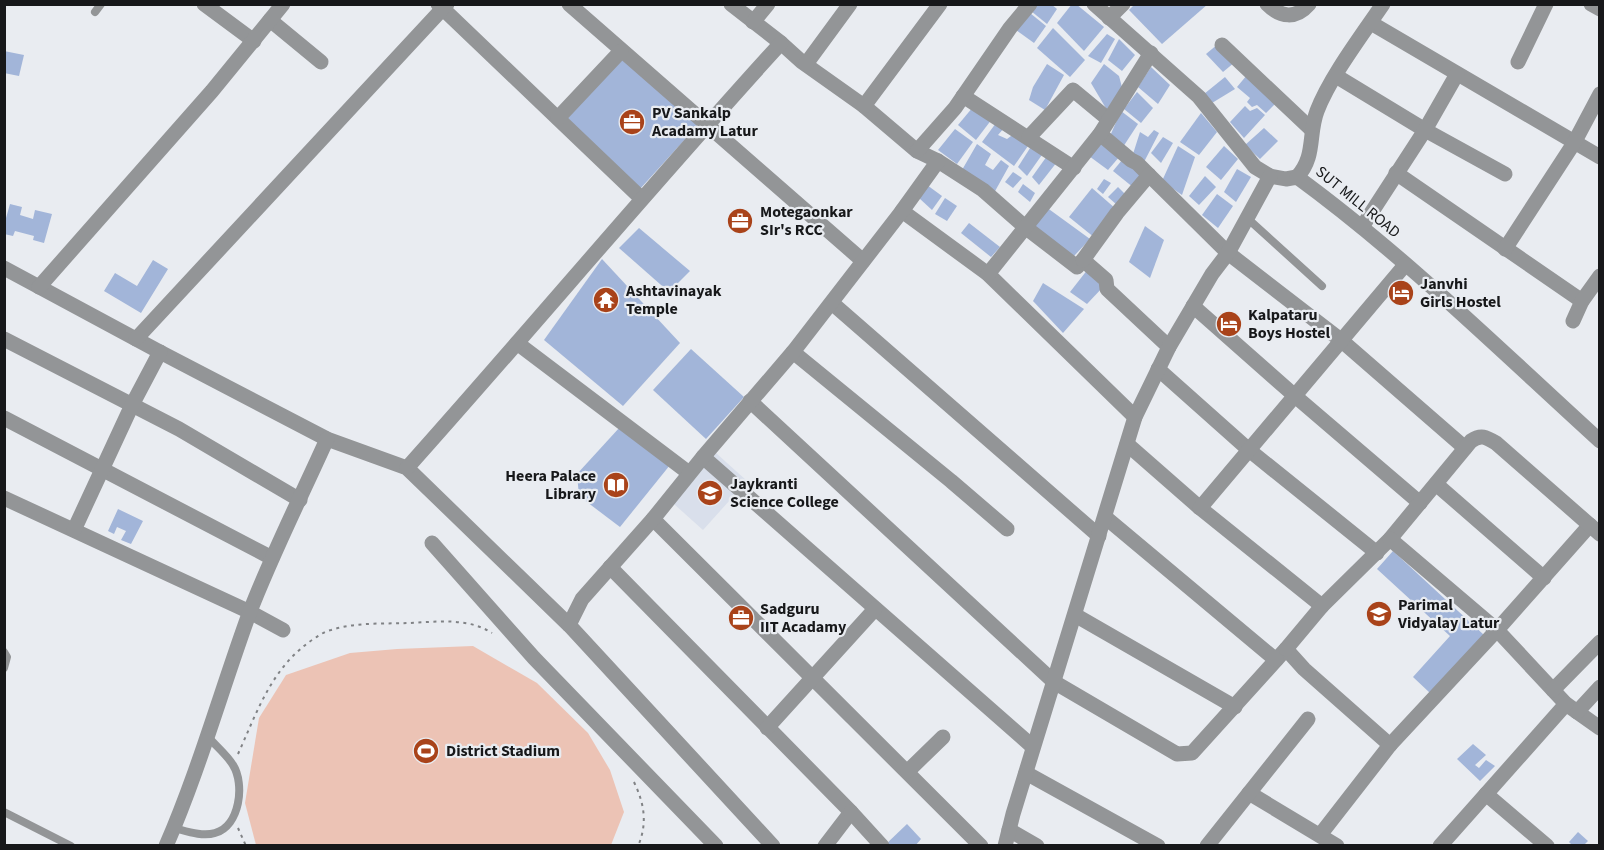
<svg xmlns="http://www.w3.org/2000/svg" width="1604" height="850" font-family="'Source Sans 3',sans-serif">
  <style>
    .built { fill: #d9dfeb }
    .green { fill: #ecc3b5 }
    .building { fill: #a2b5d9 }
    .lines { fill: none; stroke-linecap: round; stroke-linejoin: round }
    .path { stroke: #808285; stroke-width: 2; stroke-dasharray: 3 4.5; stroke-linecap: butt }
    .lane { stroke: #939597; stroke-width: 8 }
    .street { stroke: #939597; stroke-width: 15 }
    .labels { text-anchor: middle; dominant-baseline: central; stroke-width: 4.5; stroke-linejoin: round; paint-order: stroke }
    .poi-label { font-size: 16px; font-weight: bold; fill: #17181a; stroke: #e9ecf1; text-anchor: start }
    .street-label { font-size: 16px; fill: #17181a; stroke: #e9ecf1 }
  </style>
  <rect width="100%" height="100%" fill="#e9ecf1"/>
  <path class="built" d="M716,453L747,481L703,530L674,504Z"/>
  <path class="green" d="M473,646L537,683L588,733L610,770L624,812L611,845H256L245,803L259,718L286,675L350,653L397,649Z"/>
  <g class="building">
    <path d="M1036,4H1051L1057,9L1047,24L1031,11Z"/>
    <path d="M1072,4H1076L1104,27L1084,51L1057,23Z"/>
    <path d="M1135,4H1208L1162,44L1129,10Z"/>
    <path d="M1030,13L1046,26L1034,43L1016,30Z"/>
    <path d="M1053,28L1085,60L1070,77L1037,48Z"/>
    <path d="M1107,34L1115,39L1101,63L1088,56Z"/>
    <path d="M1119,39L1135,55L1122,71L1108,60Z"/>
    <path d="M1218,44L1235,62L1223,72L1206,54Z"/>
    <path d="M4,51L24,55L19,76L4,73Z"/>
    <path d="M621,57L698,125L639,190L566,120Z"/>
    <path d="M1047,64L1064,75L1045,110L1029,100L1033,87Z"/>
    <path d="M1104,64L1119,76L1123,91L1107,110L1091,83Z"/>
    <path d="M1151,67L1170,85L1158,104L1138,87Z"/>
    <path d="M1247,75L1278,101L1266,113L1257,105L1252,107L1247,102L1250,98L1237,87Z"/>
    <path d="M1225,77L1235,89L1212,103L1204,94Z"/>
    <path d="M1137,92L1153,108L1141,123L1124,109Z"/>
    <path d="M1245,106L1250,111L1257,108L1265,115L1244,138L1230,122Z"/>
    <path d="M973,107L992,119L976,140L958,125Z"/>
    <path d="M1121,111L1138,124L1123,147L1110,136Z"/>
    <path d="M1201,113L1217,132L1199,155L1180,142Z"/>
    <path d="M996,123L1004,128L998,135L1007,139L1015,133L1030,143L1014,166L982,142Z"/>
    <path d="M1264,128L1278,141L1260,159L1245,145Z"/>
    <path d="M955,129L973,142L957,164L938,150Z"/>
    <path d="M1154,130L1159,133L1144,162L1133,154L1140,132L1148,137Z"/>
    <path d="M1163,137L1173,143L1161,163L1151,153Z"/>
    <path d="M1101,141L1120,156L1108,170L1089,156Z"/>
    <path d="M977,144L991,154L985,165L993,170L1001,160L1009,166L994,193L962,170Z"/>
    <path d="M1032,145L1044,152L1027,176L1018,167Z"/>
    <path d="M1178,146L1195,157L1182,195L1162,181Z"/>
    <path d="M1224,146L1238,159L1221,180L1206,167Z"/>
    <path d="M1047,156L1057,162L1039,185L1032,177Z"/>
    <path d="M1122,160L1143,176L1134,188L1113,171Z"/>
    <path d="M1237,169L1251,177L1236,202L1224,192Z"/>
    <path d="M1013,172L1022,178L1013,188L1005,182Z"/>
    <path d="M1205,176L1216,187L1199,205L1189,196Z"/>
    <path d="M1104,179L1111,183L1103,194L1097,189Z"/>
    <path d="M1023,184L1035,193L1030,202L1018,192Z"/>
    <path d="M927,185L942,196L932,210L919,198Z"/>
    <path d="M1118,187L1126,195L1117,205L1108,197Z"/>
    <path d="M1092,188L1116,209L1095,238L1069,217Z"/>
    <path d="M1217,194L1233,206L1218,228L1202,215Z"/>
    <path d="M945,198L957,206L947,221L935,214Z"/>
    <path d="M10,204L22,207L20,215L33,219L35,210L52,214L44,243L33,240L34,236L15,231L13,236L4,234V225Z"/>
    <path d="M1046,207L1090,239L1074,256L1032,227Z"/>
    <path d="M969,223L1000,247L991,257L961,233Z"/>
    <path d="M1145,226L1164,240L1150,278L1129,262Z"/>
    <path d="M639,228L690,271L669,292L619,248Z"/>
    <path d="M602,259L680,343L623,406L544,340Z"/>
    <path d="M153,260L168,269L141,313L104,291L115,273L137,286Z"/>
    <path d="M1088,269L1103,287L1087,304L1070,292Z"/>
    <path d="M1043,283L1084,309L1063,333L1033,301Z"/>
    <path d="M691,349L744,397L706,439L653,390Z"/>
    <path d="M620,427L670,465L620,527L579,496L577,474Z"/>
    <path d="M118,509L143,521L131,544L121,540L126,531L117,527L114,534L108,531Z"/>
    <path d="M1393,551L1484,635L1430,693L1413,677L1450,636L1377,569Z"/>
    <path d="M1473,744L1486,755L1475,765L1479,768L1486,760L1495,766L1480,781L1457,759Z"/>
    <path d="M907,824L921,839L915,846H884Z"/>
    <path d="M1578,832L1588,841L1583,846H1573L1569,842Z"/>
  </g>
  <g class="lines">
    <g class="path">
      <path d="M238,754C258,710 272,666 315,638C320,635 325,631 331,630C356,622 383,624 408,623C437,622 467,617 492,633"/>
      <path d="M634,782C644,803 648,823 638,846"/>
      <path d="M238,828L246,846"/>
    </g>
    <g class="lane">
      <path d="M95,12L101,4"/>
      <path d="M1247,218L1322,286"/>
      <path d="M4,652L7,657L4,668"/>
      <path d="M4,812L71,846"/>
      <path d="M174,828C186,831 202,837 215,833C240,826 245,784 233,765C227,755 216,746 208,737"/>
    </g>
    <g class="street">
      <path d="M204,4L254,41"/>
      <path d="M438,4L641,198"/>
      <path d="M569,4L863,261"/>
      <path d="M731,4L781,43L802,62L864,106L917,151L938,161L983,190L1025,227L1077,267L1083,260L1106,280L1107,289L1169,347"/>
      <path d="M1094,4L1199,97L1255,167L1270,176L1286,179L1297,177C1405,256 1501,351 1600,441"/>
      <path d="M1267,4C1281,18 1296,19 1309,4"/>
      <path d="M1591,4L1600,9"/>
      <path d="M1109,18L1123,4"/>
      <path d="M270,20L321,62"/>
      <path d="M753,22L768,4"/>
      <path d="M1371,23L1600,157"/>
      <path d="M1222,45L1312,130"/>
      <path d="M1518,62L1546,4"/>
      <path d="M806,64L850,4"/>
      <path d="M1336,76L1425,130L1505,174"/>
      <path d="M963,96L1074,168"/>
      <path d="M864,106L940,4"/>
      <path d="M558,118L621,51"/>
      <path d="M1100,134L1131,160L1137,163L1149,175"/>
      <path d="M1029,137L1073,90L1108,119"/>
      <path d="M917,151L955,108L1010,28L1030,4"/>
      <path d="M1396,173L1582,301"/>
      <path d="M1297,177C1316,156 1308,135 1317,111C1330,77 1362,35 1383,4"/>
      <path d="M902,211L988,274L1135,417"/>
      <path d="M1362,227L1425,130L1457,74"/>
      <path d="M1505,249L1574,143L1600,94"/>
      <path d="M1083,260L1117,213L1149,175L1228,253L1342,341L1465,448"/>
      <path d="M4,268L160,352L327,439L407,468L569,625L773,846"/>
      <path d="M988,274L1100,134L1151,53"/>
      <path d="M39,287L212,91L283,4"/>
      <path d="M832,303L1099,536"/>
      <path d="M1193,306L1295,396L1420,503"/>
      <path d="M1573,321L1582,301L1600,276"/>
      <path d="M4,339L179,429L300,500"/>
      <path d="M136,339L447,4"/>
      <path d="M517,343L689,473"/>
      <path d="M793,352L951,481L1007,529"/>
      <path d="M1158,369L1249,450L1377,553"/>
      <path d="M750,401L1054,682L1177,754L1192,753L1286,649L1304,669L1390,745"/>
      <path d="M4,418L272,558"/>
      <path d="M1127,444L1200,508L1322,606"/>
      <path d="M703,457L1033,747"/>
      <path d="M407,468C533,327 654,182 781,43"/>
      <path d="M1436,484L1544,578"/>
      <path d="M4,498L250,612L283,630"/>
      <path d="M1200,508L1405,265"/>
      <path d="M1105,517L1276,660"/>
      <path d="M653,519L981,846"/>
      <path d="M1590,525L1497,630L1566,704L1600,728"/>
      <path d="M74,530L132,405L160,352"/>
      <path d="M432,543L534,658L716,846"/>
      <path d="M610,567L851,812L825,846"/>
      <path d="M1075,615L1235,707"/>
      <path d="M569,625L582,599L653,519L703,457L793,352L902,211L938,161"/>
      <path d="M1286,649L1322,606L1390,539L1471,441C1481,434 1486,437 1496,443L1600,534"/>
      <path d="M1553,690L1600,642"/>
      <path d="M1577,712L1600,687"/>
      <path d="M767,728L875,609"/>
      <path d="M908,771L943,737"/>
      <path d="M1026,773L1158,846"/>
      <path d="M1249,793L1337,846"/>
      <path d="M1486,794L1547,846"/>
      <path d="M851,812L882,846"/>
      <path d="M1009,830L1037,846"/>
      <path d="M1320,835L1390,745L1497,630L1390,539"/>
      <path d="M166,846C199,770 221,691 249,614C272,554 301,497 327,439"/>
      <path d="M1005,846L1013,814L1135,417L1169,347L1212,274L1228,253L1270,176"/>
      <path d="M1207,846L1308,719"/>
      <path d="M1440,846L1566,704"/>
    </g>
  </g>
  <defs>
    <g id="office-disc" transform="scale(1.35)"><circle r="9.5" fill="#a9431a" stroke="#e9ecf1"/><path d="M-6-3h4V-5.5h4V-3h4V5H-6ZM-1-4.5V-3h2v-1.5ZM-6 0V1H6V0Z" fill="#fff"/></g>
    <g id="hotel-disc" transform="scale(1.35)"><circle r="9.5" fill="#a9431a" stroke="#e9ecf1"/><path d="M-6-4.5h1.5V1H6V5H4.5V3h-9V5H-6ZM-4 0a1.8 1.8 0 1 1 3.6 0ZM.5 0V-2.5h3Q6-2.5 6 0Z" fill="#fff"/></g>
    <g id="temple-disc" transform="scale(1.35)"><circle r="9.5" fill="#a9431a" stroke="#e9ecf1"/><path d="M0-6L5-2H3V0L6.5 2.5H4V6H1.5V3h-3V6H-4V2.5H-6.5L-3 0V-2H-5Z" fill="#fff"/></g>
    <g id="library-disc" transform="scale(1.35)"><circle r="9.5" fill="#a9431a" stroke="#e9ecf1"/><path d="M-6-4Q-3-5.5-.7-3.5V5Q-3 3-6 4ZM6-4Q3-5.5 .7-3.5V5Q3 3 6 4Z" fill="#fff"/></g>
    <g id="university-disc" transform="scale(1.35)"><circle r="9.5" fill="#a9431a" stroke="#e9ecf1"/><path d="M0-5L7-2L0 1L-7-2ZM-4 1L0 2.5L4 1V4Q0 6-4 4Z" fill="#fff"/></g>
    <g id="school-disc" transform="scale(1.35)"><circle r="9.5" fill="#a9431a" stroke="#e9ecf1"/><path d="M0-5L7-2L0 1L-7-2ZM-4 1L0 2.5L4 1V4Q0 6-4 4Z" fill="#fff"/></g>
    <g id="stadium-disc" transform="scale(1.35)"><circle r="9.5" fill="#a9431a" stroke="#e9ecf1"/><path d="M0-5a6.5 5 0 1 0 0 10a6.5 5 0 1 0 0-10ZM-3.5-1.8h7v3.6h-7Z" fill="#fff"/></g>
  </defs>
  <g fill-rule="evenodd">
    <use href="#office-disc" x="632" y="122"/>
    <use href="#office-disc" x="740" y="221"/>
    <use href="#hotel-disc" x="1401" y="293"/>
    <use href="#temple-disc" x="606" y="300"/>
    <use href="#hotel-disc" x="1229" y="324"/>
    <use href="#library-disc" x="616" y="485"/>
    <use href="#university-disc" x="710" y="493"/>
    <use href="#school-disc" x="1379" y="614"/>
    <use href="#office-disc" x="741" y="618"/>
    <use href="#stadium-disc" x="426" y="751"/>
  </g>
  <g class="labels">
    <g class="poi-label">
      <text x="652" y="113">PV Sankalp<tspan x="652" dy="18">Acadamy Latur</tspan></text>
      <text x="760" y="212">Motegaonkar<tspan x="760" dy="18">SIr's RCC</tspan></text>
      <text x="1420" y="284">Janvhi<tspan x="1420" dy="18">Girls Hostel</tspan></text>
      <text x="626" y="291">Ashtavinayak<tspan x="626" dy="18">Temple</tspan></text>
      <text x="1248" y="315">Kalpataru<tspan x="1248" dy="18">Boys Hostel</tspan></text>
      <text x="596" y="476" text-anchor="end">Heera Palace<tspan x="596" dy="18">Library</tspan></text>
      <text x="730" y="484">Jaykranti<tspan x="730" dy="18">Science College</tspan></text>
      <text x="1398" y="605">Parimal<tspan x="1398" dy="18">Vidyalay Latur</tspan></text>
      <text x="760" y="609">Sadguru<tspan x="760" dy="18">IIT Acadamy</tspan></text>
      <text x="446" y="751">District Stadium</text>
    </g>
    <g class="street-label">
      <text transform="translate(1358 202) rotate(39)">SUT MILL ROAD</text>
    </g>
  </g>
  <rect width="1604" height="850" fill="none" stroke="#17181a" stroke-width="12"/>
</svg>
